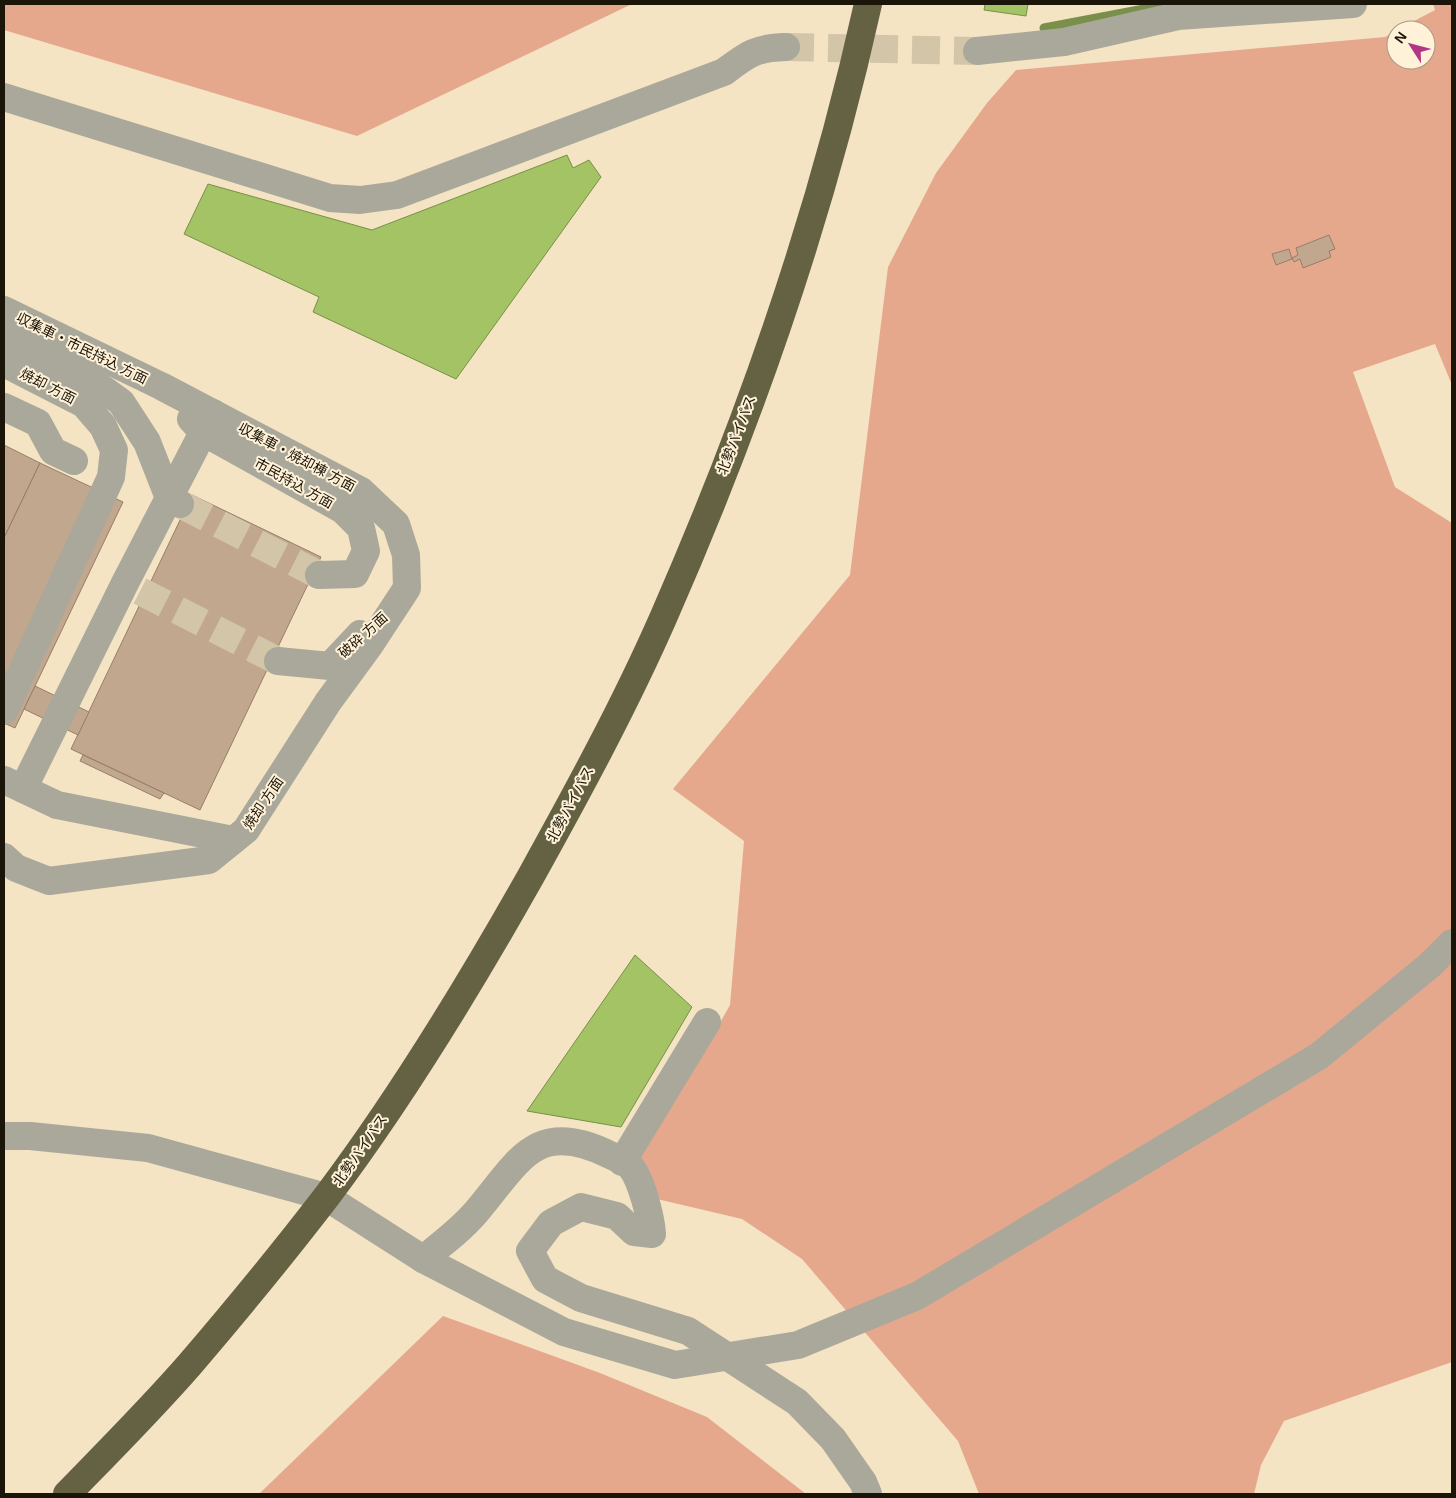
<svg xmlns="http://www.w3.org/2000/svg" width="1456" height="1498" font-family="Arial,'Noto Sans JP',sans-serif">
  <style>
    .green { fill: #e6a88d }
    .water { fill: #a3c364; stroke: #7a8f49 }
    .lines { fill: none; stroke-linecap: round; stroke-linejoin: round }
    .stream { stroke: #7a8f49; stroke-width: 9 }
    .building { fill: #c1a78e; stroke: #977e66 }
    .minor-tunnel { stroke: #d3c5a8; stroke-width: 28; stroke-dasharray: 28 14; stroke-linecap: butt }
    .minor { stroke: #a9a89a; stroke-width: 28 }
    .highway { stroke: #656244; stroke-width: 28 }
    .labels { text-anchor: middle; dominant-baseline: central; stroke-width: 4; stroke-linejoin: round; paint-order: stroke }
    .street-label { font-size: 14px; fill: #1b1509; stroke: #fff2d8 }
  </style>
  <rect width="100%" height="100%" fill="#f4e4c4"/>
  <g class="green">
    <path d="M4,4H632L357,136L4,30Z"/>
    <path d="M1433,4H1452V385L1435,344L1353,372L1395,487L1452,523V1362L1284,1421L1261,1465L1254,1494H979L958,1441L802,1259L742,1219L657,1199L638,1155L697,1064L730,1005L744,841L673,789L850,575L888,267L936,173L987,103L1016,70L1385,37L1396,31V60H1426V30H1397L1435,10Z"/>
    <path d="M443,1316L600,1373L707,1417L806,1494H259Z"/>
  </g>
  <g class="water">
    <path d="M985,4H1028L1026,16L984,10Z"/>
    <path d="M567,155L573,168L589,160L601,177L456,379L313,312L319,297L184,234L208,184L372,230Z"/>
    <path d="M635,955L692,1007L621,1127L527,1111Z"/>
  </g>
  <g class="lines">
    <path class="stream" d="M1044,28L1170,4"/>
  </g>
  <g class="building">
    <path d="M1329,235L1335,249L1329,251L1331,257L1303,268L1300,259L1294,262L1292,258L1298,255L1296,248Z"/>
    <path d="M1289,249L1292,259L1276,265L1272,254Z"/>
    <path d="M4,445L40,463L4,538Z"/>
    <path d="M40,463L123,502L15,728L4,723V538Z"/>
    <path d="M192,495L321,557L200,810L71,749Z"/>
    <path d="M35,686L89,712L78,735L24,709Z"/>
    <path d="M83,755L164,793L160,799L80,761Z"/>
  </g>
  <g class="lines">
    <g class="minor-tunnel">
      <path d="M786,47L977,51"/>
      <path d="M182,505L319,575"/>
      <path d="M140,591L278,661"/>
    </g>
    <g class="minor">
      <path d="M977,51L1064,42L1178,16L1353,4"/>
      <path d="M4,97L330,198L360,200L397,195L724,72C748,54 755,48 786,47"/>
      <path d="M4,310L161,386L361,491L396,524L406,555L407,588L369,646L328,702L246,830L209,860L49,881L16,868L4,857"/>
      <path d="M4,333L78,371L121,402L147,442L169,498L180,504"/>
      <path d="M4,363L84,404L103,426L114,450L111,477L4,711"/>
      <path d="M4,407L38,423L53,451L74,461"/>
      <path d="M191,419L203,432L343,510L361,528L366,551L355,574L319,575"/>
      <path d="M278,661L330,666L360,634"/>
      <path d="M4,780L57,805L233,840"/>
      <path d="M23,789L125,583L213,413"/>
      <path d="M4,1136H30L148,1148L326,1197L423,1259L564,1332L675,1365L798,1345L917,1296L1319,1056L1430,965L1452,943"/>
      <path d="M622,1162L707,1022"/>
      <path d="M423,1259C442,1244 462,1229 477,1211C519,1161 536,1118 610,1155C616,1158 626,1161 630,1166C641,1178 651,1218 652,1234L634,1232L617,1216L581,1207L551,1223L530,1251L545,1279L581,1298L688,1331L797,1402L833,1439L863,1482L868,1494"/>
    </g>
    <path class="highway" d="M67,1494C109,1451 152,1408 191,1363C238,1308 284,1252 327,1196C403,1095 469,986 531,876C578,791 625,705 664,616C750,420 822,212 868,4"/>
  </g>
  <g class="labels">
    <g class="street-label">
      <text transform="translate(82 348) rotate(26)">収集車・市民持込 方面</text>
      <text transform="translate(48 386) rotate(27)">焼却 方面</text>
      <text transform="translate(736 435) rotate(-69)">北勢バイパス</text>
      <text transform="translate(297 457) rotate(28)">収集車・焼却棟 方面</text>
      <text transform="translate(294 483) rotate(29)">市民持込 方面</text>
      <text transform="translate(363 635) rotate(-42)">破砕 方面</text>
      <text transform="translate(263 803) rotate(-56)">焼却 方面</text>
      <text transform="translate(570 804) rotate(-62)">北勢バイパス</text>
      <text transform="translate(360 1150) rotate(-55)">北勢バイパス</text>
    </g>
  </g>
  <rect width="1456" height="1498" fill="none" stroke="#1b1509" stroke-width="10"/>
  <g transform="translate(1411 45) rotate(306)"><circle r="24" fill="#fff2d8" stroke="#a49a85"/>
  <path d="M0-4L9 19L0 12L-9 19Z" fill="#b23686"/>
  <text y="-8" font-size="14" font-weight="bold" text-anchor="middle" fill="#1b1509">N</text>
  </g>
</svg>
